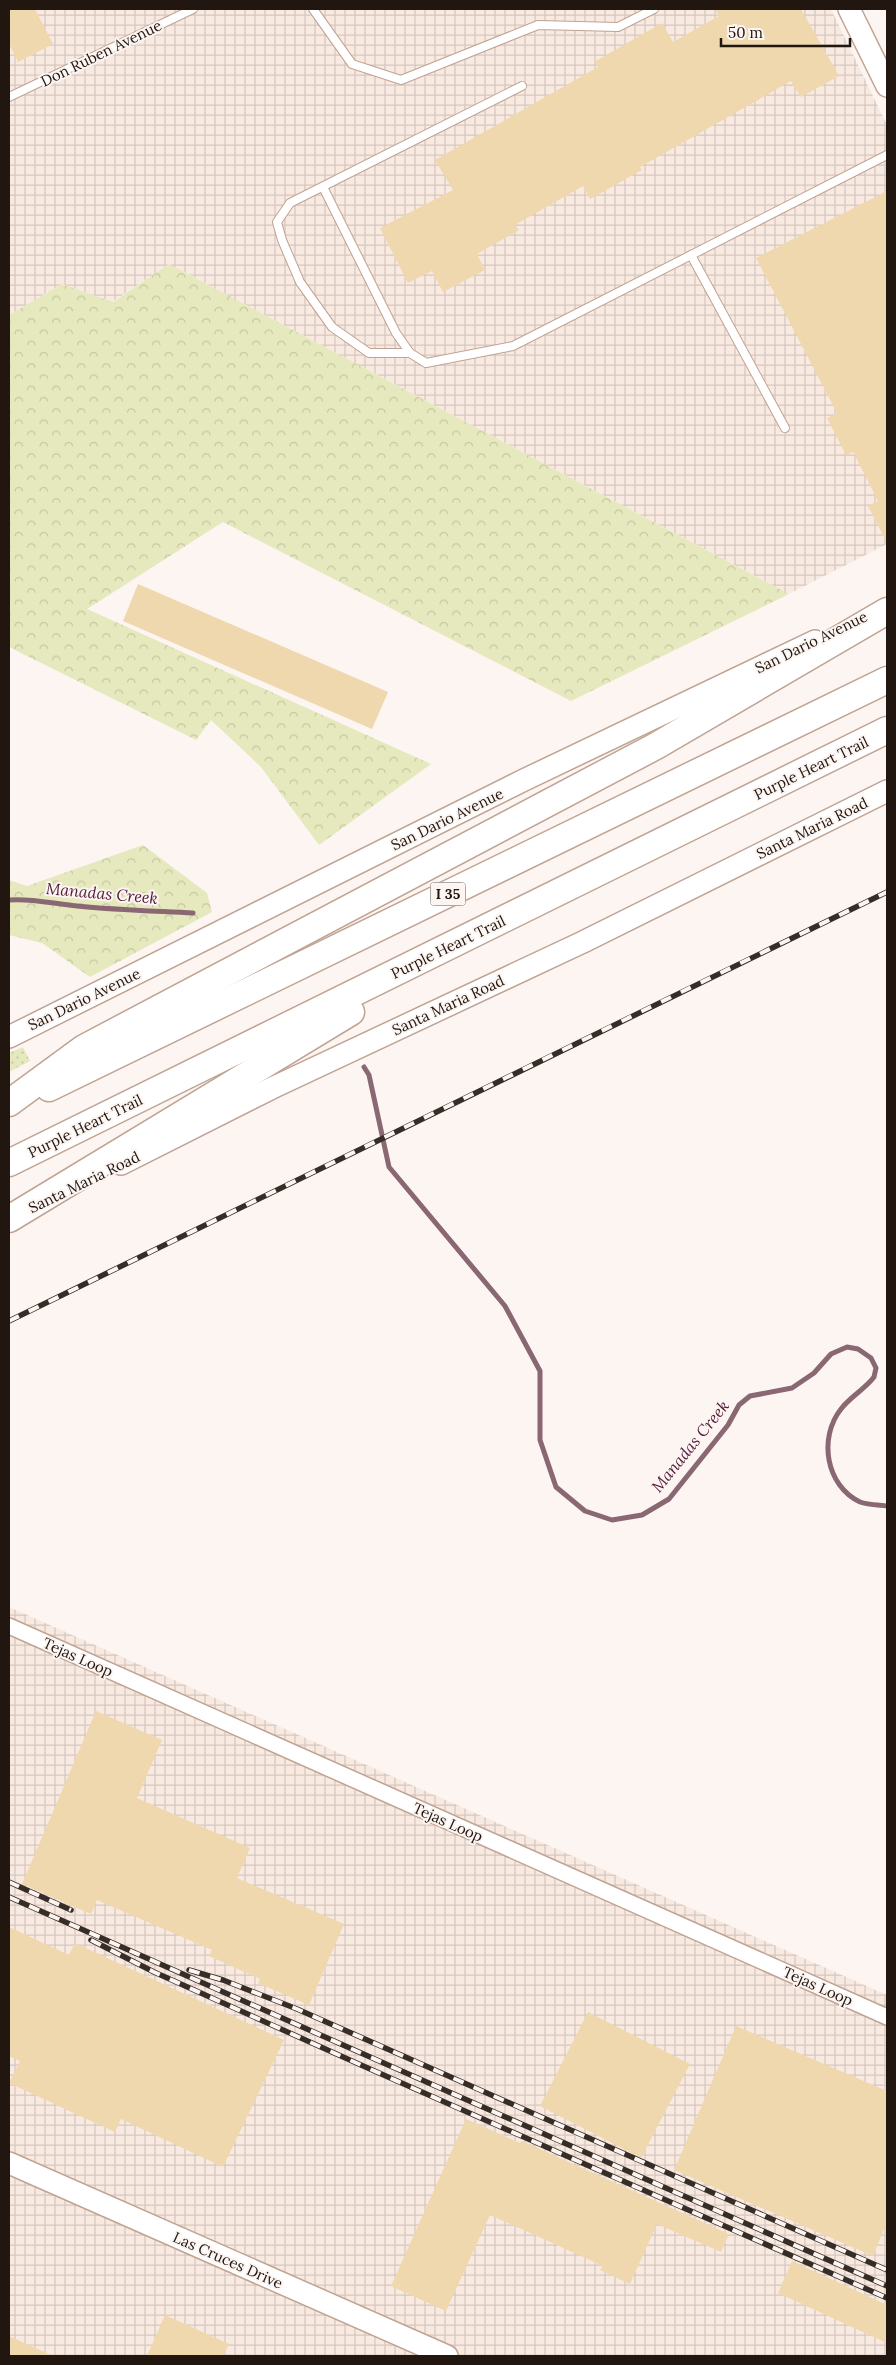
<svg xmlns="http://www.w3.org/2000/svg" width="896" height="2365" font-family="Lora,serif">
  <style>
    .industrial { fill: url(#industrial-grid) }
    .grass { fill: url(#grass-dots) }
    .forest { fill: url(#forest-crowns) }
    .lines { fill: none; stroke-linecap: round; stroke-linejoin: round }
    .stream { stroke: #896773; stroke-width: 5 }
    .building { fill: #efd7ae }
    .lane-casing { stroke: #c0a392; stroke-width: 10 }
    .street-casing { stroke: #c0a392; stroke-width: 18 }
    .secondary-casing { stroke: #c0a392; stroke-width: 24 }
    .highway-casing { stroke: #c0a392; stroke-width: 29 }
    .lane { stroke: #fff; stroke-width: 8 }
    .street { stroke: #fff; stroke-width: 15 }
    .secondary { stroke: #fff; stroke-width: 21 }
    .highway { stroke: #fff; stroke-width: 26 }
    .rail-casing { stroke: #372d27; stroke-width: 5.5 }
    .rail { stroke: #fcf5f2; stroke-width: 4; stroke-dasharray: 11; stroke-linecap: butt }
    .labels { text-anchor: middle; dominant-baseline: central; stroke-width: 4; stroke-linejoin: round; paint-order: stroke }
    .shield { fill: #fcf5f2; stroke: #635954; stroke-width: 1 }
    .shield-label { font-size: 14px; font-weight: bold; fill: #211610 }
    .street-label { font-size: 15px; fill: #211610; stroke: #fcf5f2 }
    .water-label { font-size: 16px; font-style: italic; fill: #521a38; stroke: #fcf5f2 }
  </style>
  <defs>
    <pattern id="industrial-grid" width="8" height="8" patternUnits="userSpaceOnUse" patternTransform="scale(1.25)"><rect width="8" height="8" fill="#f9eae1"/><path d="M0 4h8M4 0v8" fill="none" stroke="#d5c8c0"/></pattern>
    <pattern id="grass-dots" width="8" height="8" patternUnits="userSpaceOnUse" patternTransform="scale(1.25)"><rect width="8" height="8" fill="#e6e9bd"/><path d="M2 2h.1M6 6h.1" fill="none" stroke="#c5c7a1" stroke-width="1.8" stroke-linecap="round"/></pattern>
    <pattern id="forest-crowns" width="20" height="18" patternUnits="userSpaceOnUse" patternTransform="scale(1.25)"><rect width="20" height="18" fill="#e6e9bd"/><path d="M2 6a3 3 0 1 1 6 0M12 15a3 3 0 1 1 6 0" fill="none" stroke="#c5c7a1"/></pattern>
  </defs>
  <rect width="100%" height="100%" fill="#fcf5f2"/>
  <g class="industrial">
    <path d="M9,9H831L887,125V544L789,594L169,264L112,302L62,284L9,315Z"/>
    <path d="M9,1607L887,1995V2356H9Z"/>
  </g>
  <path class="grass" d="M23,1047L30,1061L9,1072V1053Z"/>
  <g class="forest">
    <path d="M169,264L789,594L571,701L223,522L87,609L431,764L319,845L261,767L211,720L196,740L9,647V315L62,284L113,302Z"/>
    <path d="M143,845L207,893L212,912L90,977L42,943L9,935V880L27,886Z"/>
  </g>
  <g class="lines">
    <g class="stream">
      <path d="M9,900C32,898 54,904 77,906C116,910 155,911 193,913"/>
      <path d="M364,1067L369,1075L389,1167L505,1306L540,1371V1440L556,1487L585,1511L612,1520L642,1515L669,1499L728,1425L739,1405L750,1396L792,1388L814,1373L831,1354L847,1347L858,1349L871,1358L876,1368L874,1377C865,1389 850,1397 841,1409C818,1438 826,1486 860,1502C868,1505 879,1505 887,1506"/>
    </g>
  </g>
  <g class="building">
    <path d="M9,9H35L53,44L18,62L9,44Z"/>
    <path d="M715,9H801L839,76L801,97L791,81L640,167L642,170L590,199L583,186L515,225L519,230L477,254L485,270L443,292L432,271L408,283L380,228L453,190L435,160L598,67L594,62L662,23L673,42L719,16Z"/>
    <path d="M887,191V543L868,506L878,501L853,452L846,455L827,418L837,413L756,258Z"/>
    <path d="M138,584L388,692L372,729L123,621Z"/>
    <path d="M96,1711L162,1740L137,1798L250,1848L237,1878L344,1924L309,2005L258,1983L260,1979L209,1956L212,1950L97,1900L91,1914L22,1884Z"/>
    <path d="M9,1927L69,1955L75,1943L284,2040L223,2167L121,2119L115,2132L9,2083L20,2061L9,2056Z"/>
    <path d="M588,2012L690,2064L641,2158L540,2106Z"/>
    <path d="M736,2026L887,2091V2222L873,2256L674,2170Z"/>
    <path d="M466,2119L520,2143L522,2141L729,2234L721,2252L657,2224L630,2284L600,2270L603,2266L490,2215L446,2311L391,2286Z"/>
    <path d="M792,2261L887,2305V2343L778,2293Z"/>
    <path d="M165,2315L229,2344L223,2356H147Z"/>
    <path d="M9,2336L53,2356H9Z"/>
  </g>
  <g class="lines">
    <g class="lane-casing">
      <g id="lane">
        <path d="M313,9L352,64L401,80L538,25L618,27L654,9"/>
        <path d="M9,97L193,9"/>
        <path d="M323,187L396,333L410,353L426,363L513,346L887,155"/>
        <path d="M691,255L785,428"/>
        <path d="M410,353H369L332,327L300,282L282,240L277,222L290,203L522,86"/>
      </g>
    </g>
    <g class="street-casing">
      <path id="street" d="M9,1626L887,2017"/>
    </g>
    <g class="secondary-casing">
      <g id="secondary">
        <path d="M849,9L887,86"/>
        <path d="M9,1037L524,780L815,641"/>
        <path d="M121,1164L272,1088L583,942L887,791"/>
        <path d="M9,2163L447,2356"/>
      </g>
    </g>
    <g class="highway-casing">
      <g id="highway">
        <path d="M49,1088L887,680"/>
        <path d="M9,1103L84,1048L656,746L887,611"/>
        <path d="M9,1163L887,730"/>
        <path d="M9,1219L351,1012"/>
      </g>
    </g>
    <use href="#lane" class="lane"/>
    <use href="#street" class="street"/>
    <use href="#secondary" class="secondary"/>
    <use href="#highway" class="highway"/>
    <g class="rail-casing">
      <g id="rail">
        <path d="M9,1321C302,1178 594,1034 887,892"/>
        <path d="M9,1882L71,1910"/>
        <path d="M9,1897L887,2286"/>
        <path d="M91,1940L154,1972L361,2065L887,2298"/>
        <path d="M189,1970L223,1980L297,2009L887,2270"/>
      </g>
    </g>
    <use href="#rail" class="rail"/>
  </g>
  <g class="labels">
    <rect class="shield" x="430.5" y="882.5" width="35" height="23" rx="4"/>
    <g class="shield-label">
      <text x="448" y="894">I 35</text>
    </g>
    <g class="street-label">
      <text transform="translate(101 53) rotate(-26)">Don Ruben Avenue</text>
      <text transform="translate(811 642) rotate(-26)">San Dario Avenue</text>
      <text transform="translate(811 768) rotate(-26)">Purple Heart Trail</text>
      <text transform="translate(447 819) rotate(-26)">San Dario Avenue</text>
      <text transform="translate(812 828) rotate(-26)">Santa Maria Road</text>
      <text transform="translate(448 947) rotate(-26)">Purple Heart Trail</text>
      <text transform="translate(84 999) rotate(-26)">San Dario Avenue</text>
      <text transform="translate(448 1005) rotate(-25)">Santa Maria Road</text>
      <text transform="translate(85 1126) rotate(-26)">Purple Heart Trail</text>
      <text transform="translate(84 1182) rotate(-26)">Santa Maria Road</text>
      <text transform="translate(78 1657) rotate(24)">Tejas Loop</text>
      <text transform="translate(448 1822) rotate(24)">Tejas Loop</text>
      <text transform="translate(818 1986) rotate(24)">Tejas Loop</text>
      <text transform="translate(228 2260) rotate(24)">Las Cruces Drive</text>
    </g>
    <g class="water-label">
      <text transform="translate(102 893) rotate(5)">Manadas Creek</text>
      <text transform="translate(690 1446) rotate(-51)">Manadas Creek</text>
    </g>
  </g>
  <rect width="896" height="2365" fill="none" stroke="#211610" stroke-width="20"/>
  <path d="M721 38v8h129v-8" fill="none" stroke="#211610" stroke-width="2.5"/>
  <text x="728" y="38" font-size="15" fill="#211610" stroke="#fcf5f2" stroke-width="4" paint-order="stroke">50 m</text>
</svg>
